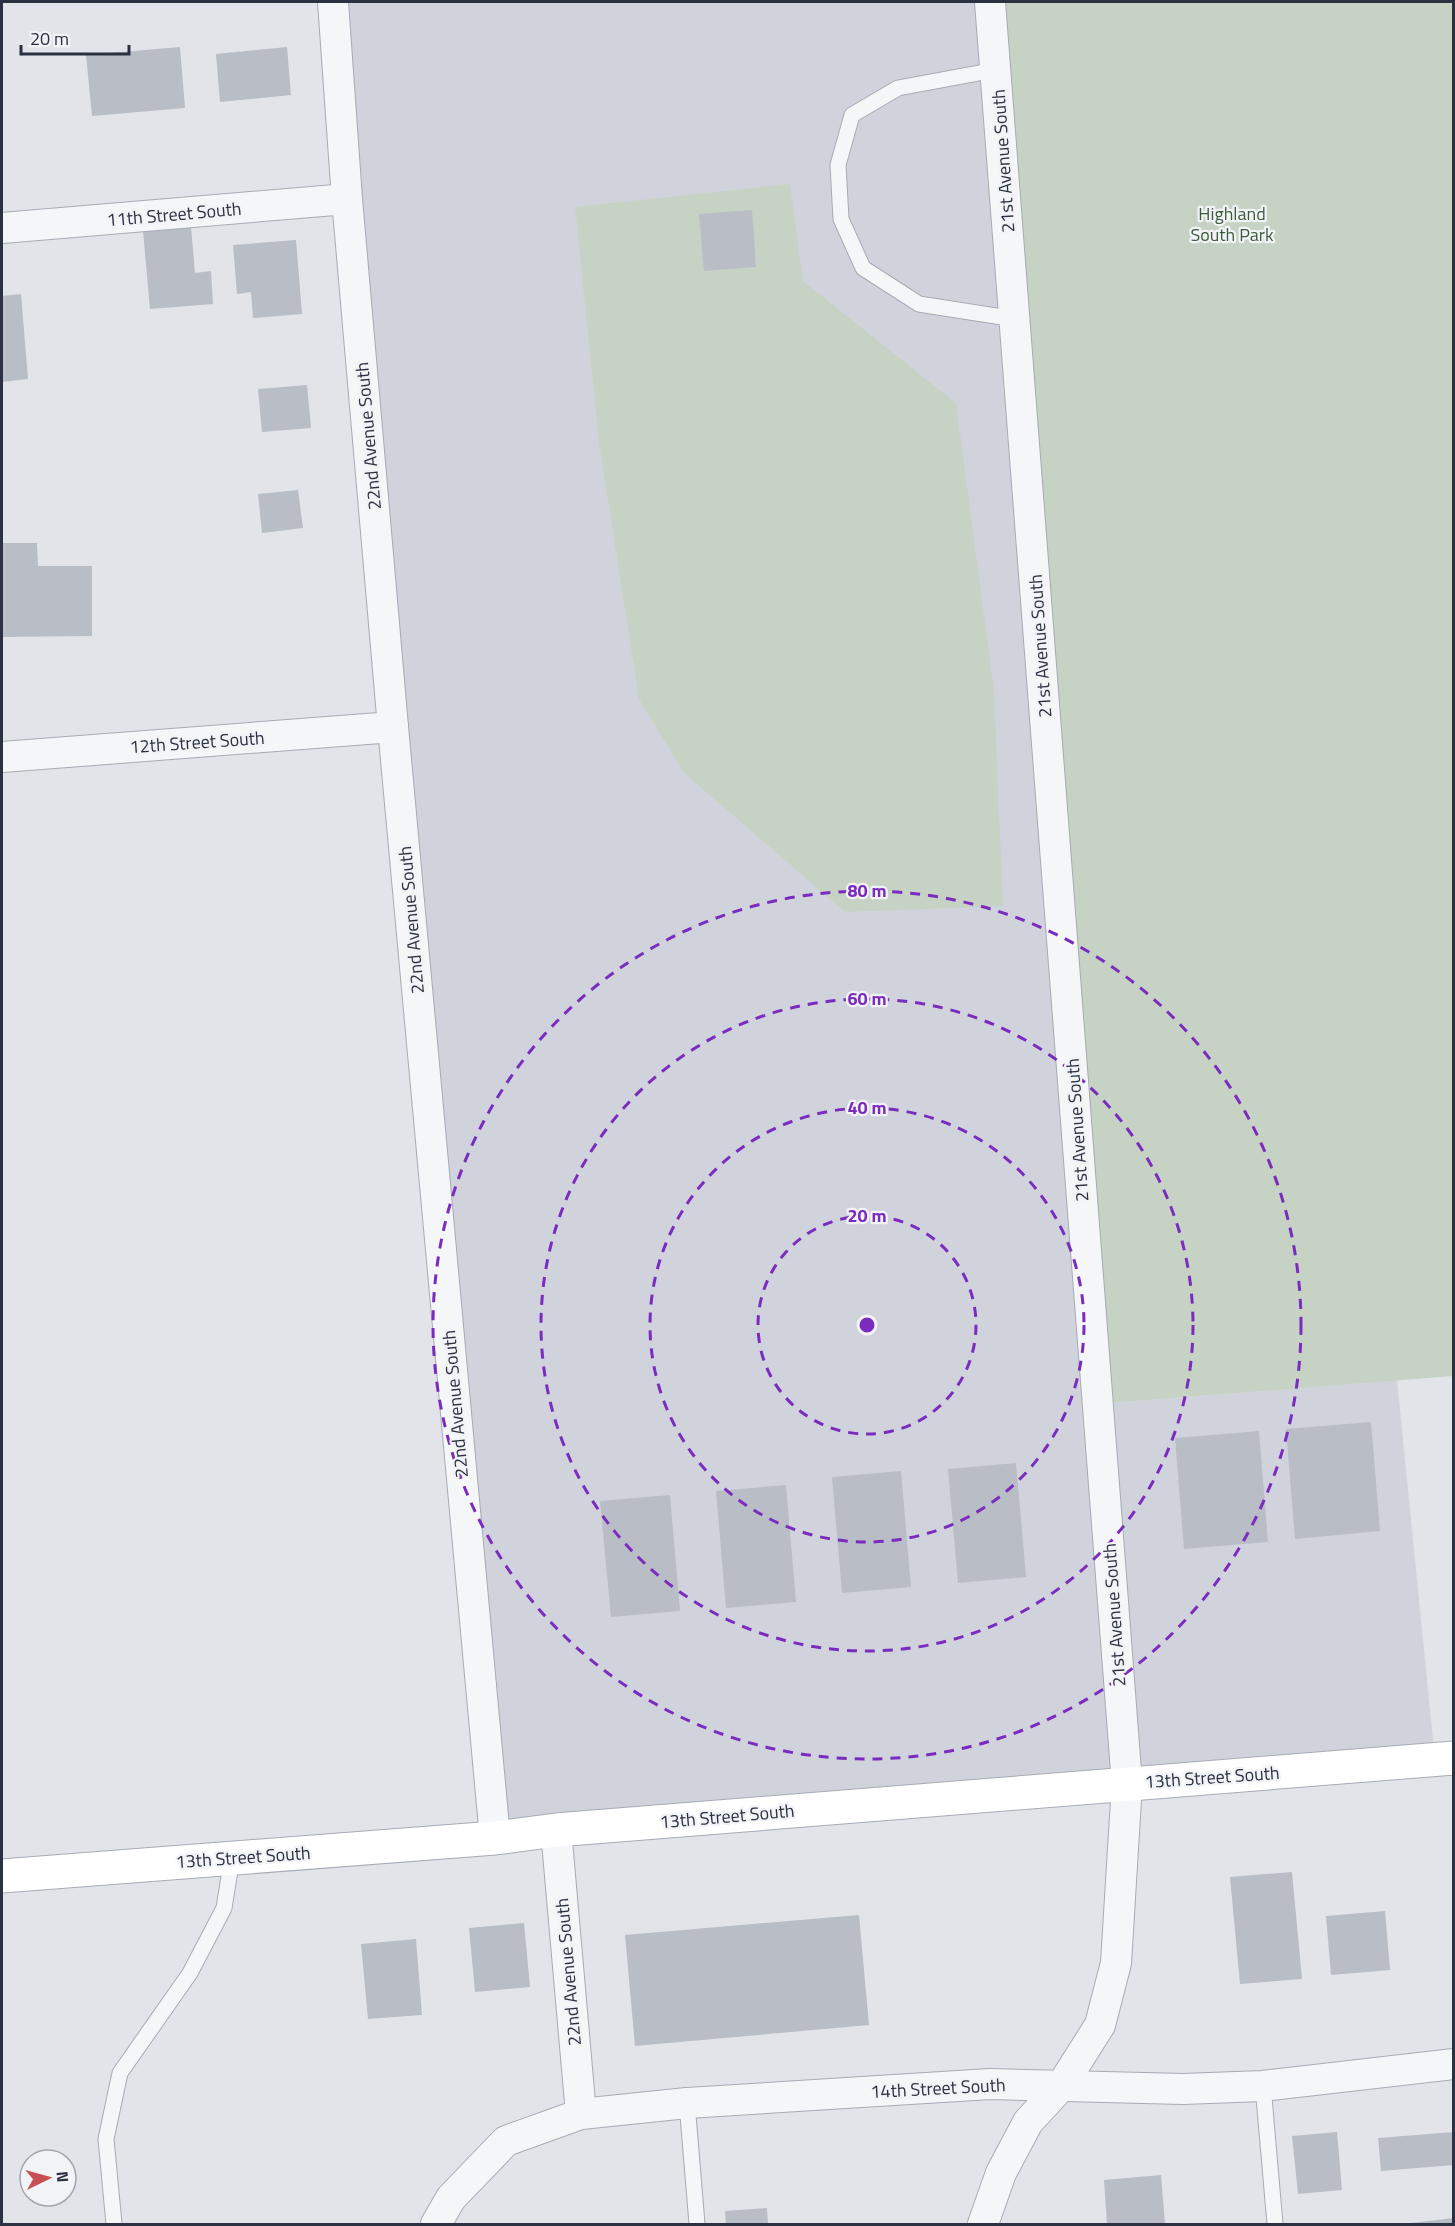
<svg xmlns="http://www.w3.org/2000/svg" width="1455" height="2226" font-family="'Titillium Web',sans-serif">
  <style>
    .built { fill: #d0d3dc }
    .green { fill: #c6d3c4 }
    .building { fill: #b9bdc6 }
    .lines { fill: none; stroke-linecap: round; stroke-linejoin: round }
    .lane-casing { stroke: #a7abb4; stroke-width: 17 }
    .street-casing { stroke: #a7abb4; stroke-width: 32 }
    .secondary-casing { stroke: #a7abb4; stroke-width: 35 }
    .lane { stroke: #f5f6f8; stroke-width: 15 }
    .street { stroke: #f5f6f8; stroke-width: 30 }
    .secondary { stroke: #fff; stroke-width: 33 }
    .ring { fill: none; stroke: #7b2cbf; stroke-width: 3; stroke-dasharray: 10 8 }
    .labels { text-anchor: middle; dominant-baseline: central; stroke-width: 4.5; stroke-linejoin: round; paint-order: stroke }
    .street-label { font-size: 18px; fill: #2b3141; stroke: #f2f3f7 }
    .park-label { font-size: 18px; fill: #3c5c39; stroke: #f2f3f7 }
    .centre { fill: #7b2cbf; stroke: #f2f3f7; stroke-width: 3 }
    .ring-label { font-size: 18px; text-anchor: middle; font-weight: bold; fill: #7b2cbf; stroke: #f2f3f7; stroke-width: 4.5; stroke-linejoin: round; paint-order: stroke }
  </style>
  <rect width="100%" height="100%" fill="#e2e4ea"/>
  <path class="built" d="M333,2H990L1098,1404L1397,1380L1435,1760L495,1838Z"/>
  <g class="green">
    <path d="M994,2H1453V1376L1098,1404Z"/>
    <path d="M790,184L803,281L956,403L994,690L1003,906L845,912L684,773L639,699L599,443L575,207Z"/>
  </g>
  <g class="building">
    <path d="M180,47L185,108L92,116L86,55Z"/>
    <path d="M287,47L291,95L220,102L216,54Z"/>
    <path d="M752,210L756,267L704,271L699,214Z"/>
    <path d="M191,227L195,273L211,271L213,304L150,309L143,231Z"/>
    <path d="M296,240L302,314L253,318L251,292L237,294L233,245Z"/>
    <path d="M21,294L28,379L2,382V296Z"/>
    <path d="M307,385L311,428L262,432L258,389Z"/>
    <path d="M298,490L303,528L262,533L258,494Z"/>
    <path d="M2,543H37L38,566H92V636L2,637Z"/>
    <path d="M1371,1422L1380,1531L1295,1539L1286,1429Z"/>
    <path d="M1259,1431L1268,1542L1184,1549L1175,1438Z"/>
    <path d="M1016,1463L1026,1577L958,1583L948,1469Z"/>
    <path d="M901,1471L911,1587L842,1593L832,1477Z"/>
    <path d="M786,1485L796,1602L726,1608L716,1491Z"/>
    <path d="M670,1495L680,1611L611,1617L600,1501Z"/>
    <path d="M1292,1872L1302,1979L1240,1984L1230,1877Z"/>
    <path d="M1385,1911L1390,1970L1331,1975L1326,1916Z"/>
    <path d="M859,1915L869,2025L635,2046L625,1935Z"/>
    <path d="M524,1923L530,1987L475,1992L469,1928Z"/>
    <path d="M416,1939L422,2015L368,2019L361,1944Z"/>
    <path d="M1337,2132L1342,2190L1298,2194L1292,2136Z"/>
    <path d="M1454,2132V2165L1381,2171L1378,2138Z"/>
    <path d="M1161,2175L1165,2224H1107L1104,2180Z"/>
    <path d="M767,2208L768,2224H726L725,2211Z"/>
    <path d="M1454,2218V2224H1412L1411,2223Z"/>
  </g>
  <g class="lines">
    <g class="lane-casing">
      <g id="lane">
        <path d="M995,70L898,88L852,115L838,165L841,219L863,268L919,304L1015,319"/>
        <path d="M1263,2086L1275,2224"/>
        <path d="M687,2103L697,2224"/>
        <path d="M114,2224L106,2139L120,2073L190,1973L224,1908L232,1858"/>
      </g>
    </g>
    <g class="street-casing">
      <g id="street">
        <path d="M333,2L347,199L393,727L495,1838"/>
        <path d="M2,228L347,199"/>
        <path d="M2,757L393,727"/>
        <path d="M556,1830L581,2114"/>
        <path d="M436,2224L451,2198L506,2141L581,2114L687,2103L990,2084L1183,2089L1263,2086L1454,2064"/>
        <path d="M983,2224L1001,2173L1028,2122L1062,2085L1100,2025L1116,1963L1127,1784L990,2"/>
      </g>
    </g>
    <g class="secondary-casing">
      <path id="secondary" d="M2,1876L495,1838L556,1830L1454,1758"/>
    </g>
    <use href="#lane" class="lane"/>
    <use href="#street" class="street"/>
    <use href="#secondary" class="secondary"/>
  </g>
  <g class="ring">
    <circle cx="867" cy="1325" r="109"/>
    <circle cx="867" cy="1325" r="217"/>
    <circle cx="867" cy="1325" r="326"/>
    <circle cx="867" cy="1325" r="434"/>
  </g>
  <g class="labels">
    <g class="street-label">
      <text transform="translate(1003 161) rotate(-94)">21st Avenue South</text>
      <text transform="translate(174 214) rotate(-5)">11th Street South</text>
      <text transform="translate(368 436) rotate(-95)">22nd Avenue South</text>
      <text transform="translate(1040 646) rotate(-94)">21st Avenue South</text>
      <text transform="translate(197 742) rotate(-4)">12th Street South</text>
      <text transform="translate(411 920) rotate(-95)">22nd Avenue South</text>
      <text transform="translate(1077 1130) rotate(-94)">21st Avenue South</text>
      <text transform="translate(455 1404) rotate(-95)">22nd Avenue South</text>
      <text transform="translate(1114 1615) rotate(-94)">21st Avenue South</text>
      <text transform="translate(1212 1777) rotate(-4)">13th Street South</text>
      <text transform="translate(727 1816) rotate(-5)">13th Street South</text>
      <text transform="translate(243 1857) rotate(-4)">13th Street South</text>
      <text transform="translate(568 1972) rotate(-95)">22nd Avenue South</text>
      <text transform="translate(938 2088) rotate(-3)">14th Street South</text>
    </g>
    <g class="park-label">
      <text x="1232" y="213">Highland<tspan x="1232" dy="21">South Park</tspan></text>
    </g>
  </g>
  <circle cx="867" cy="1325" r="9" class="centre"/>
  <g class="ring-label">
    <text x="867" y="897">80 m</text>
    <text x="867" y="1005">60 m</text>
    <text x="867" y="1114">40 m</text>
    <text x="867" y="1222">20 m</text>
  </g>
  <rect width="1455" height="2226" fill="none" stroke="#2b3141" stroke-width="6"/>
  <g transform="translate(48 2178) rotate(85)"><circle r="28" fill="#f2f3f7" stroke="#a2a5ae" stroke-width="1.5"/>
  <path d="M0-4.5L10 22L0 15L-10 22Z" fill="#c84e53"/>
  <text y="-9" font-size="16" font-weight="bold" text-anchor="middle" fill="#2b3141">N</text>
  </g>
  <path d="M21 45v9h108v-9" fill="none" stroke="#2b3141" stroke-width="3"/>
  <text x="30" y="45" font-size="18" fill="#2b3141" stroke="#f2f3f7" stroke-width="4.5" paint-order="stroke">20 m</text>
</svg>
